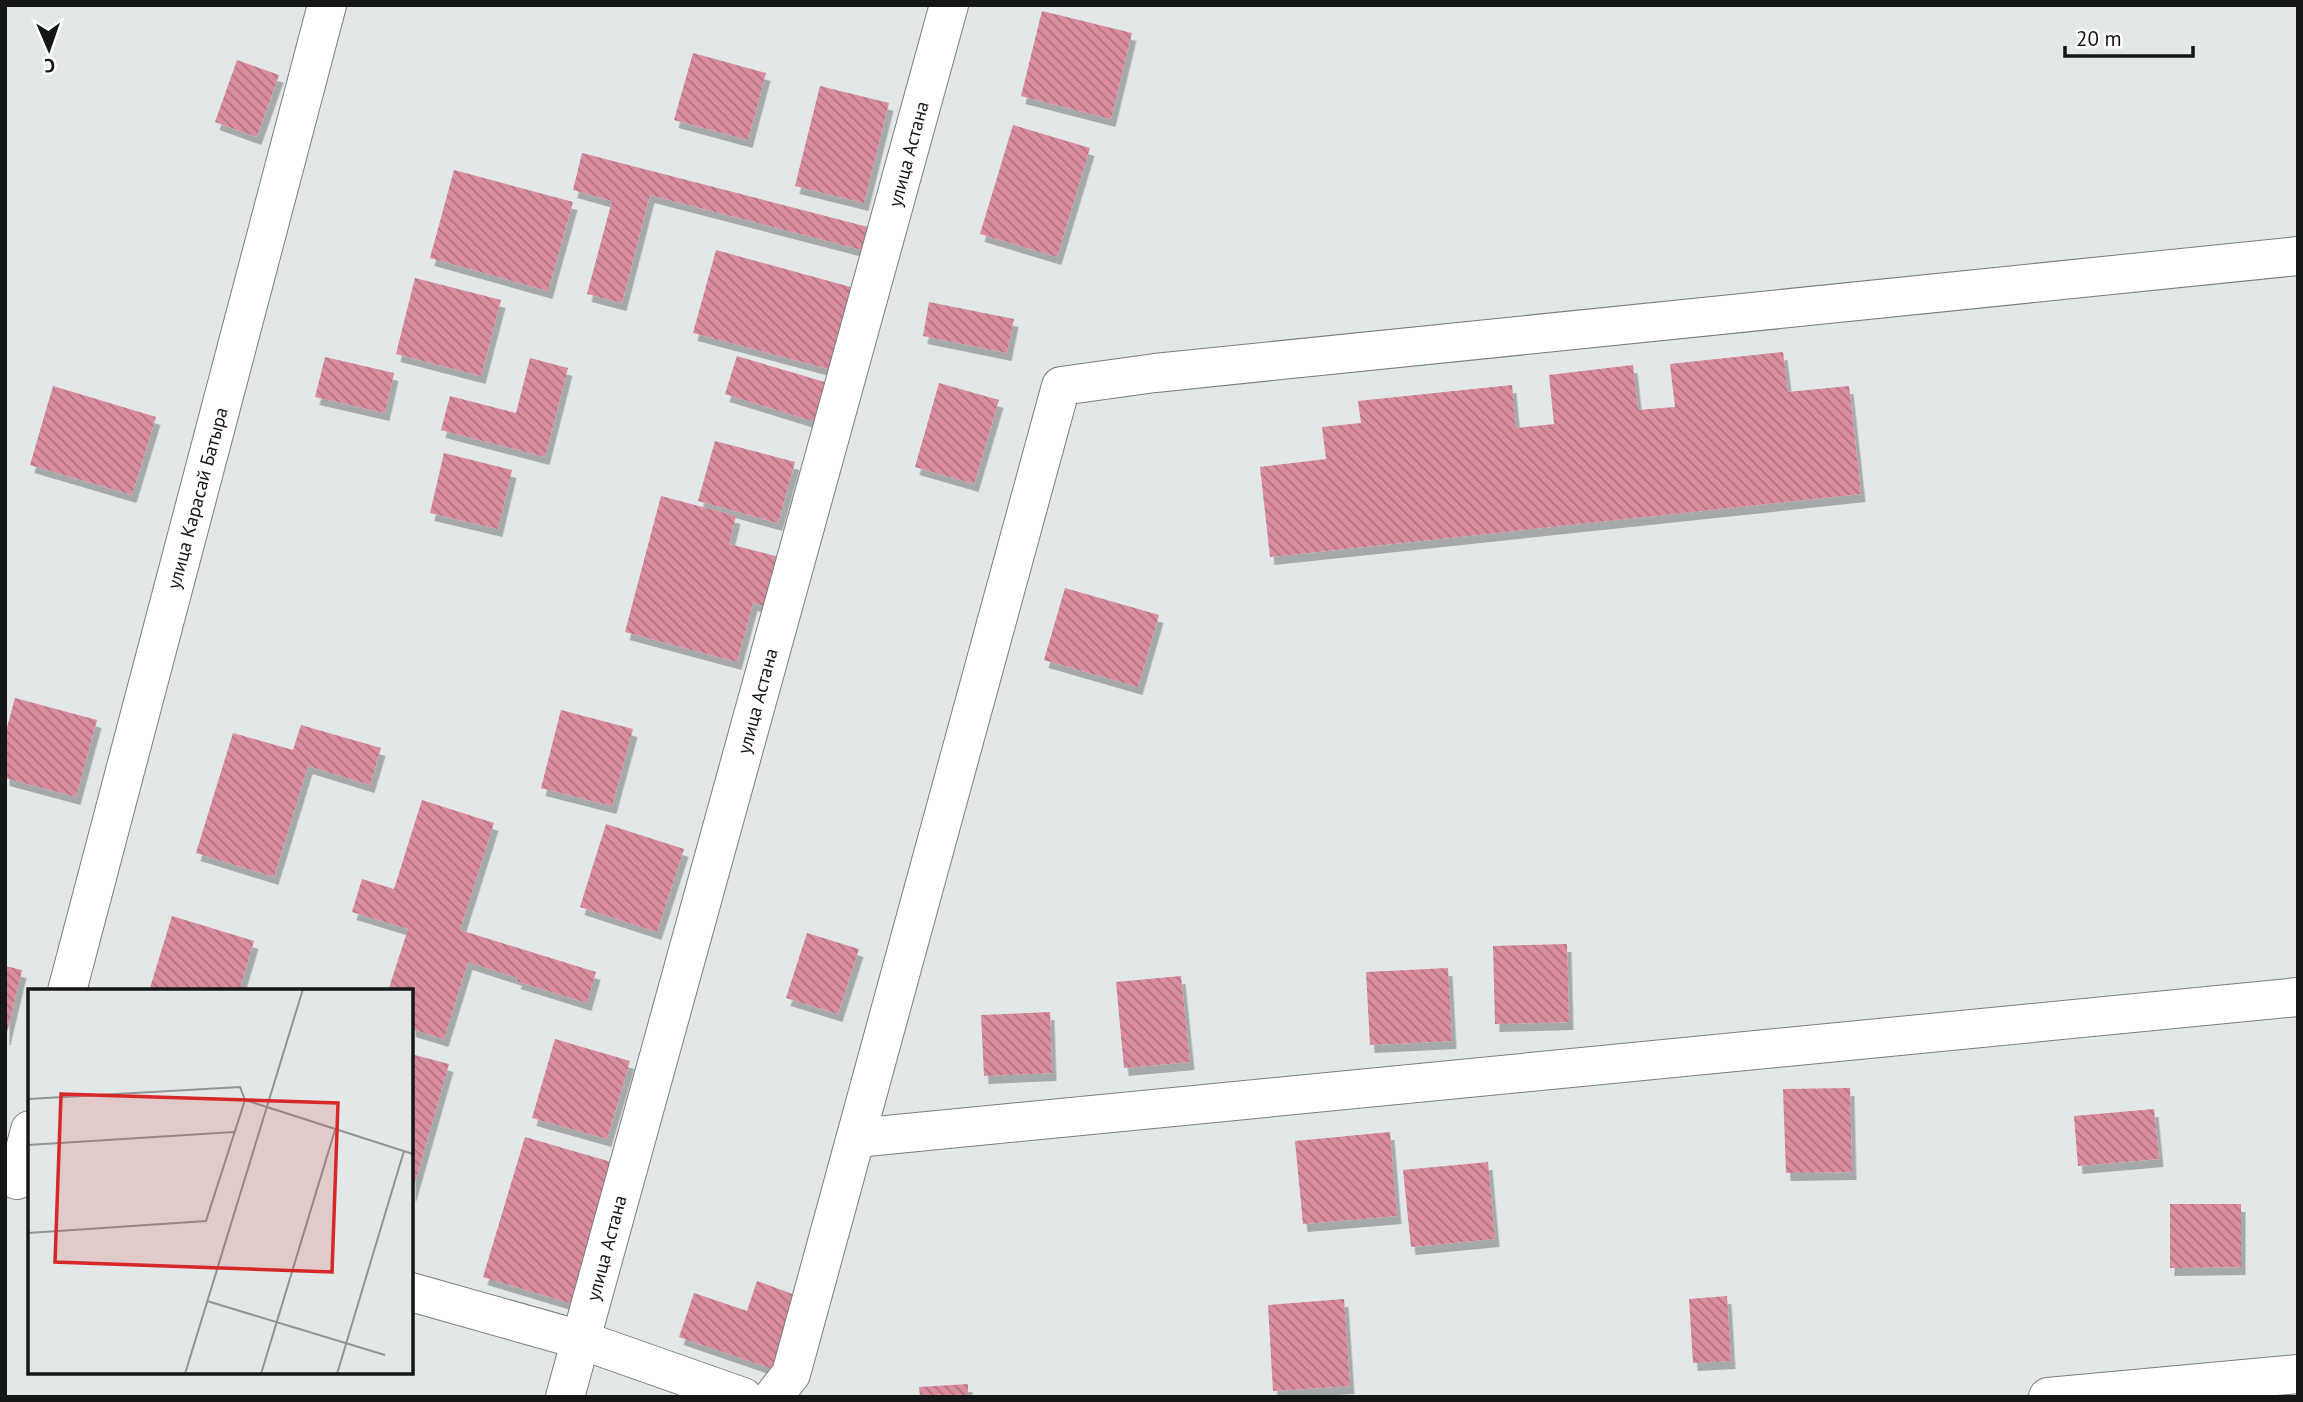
<svg xmlns="http://www.w3.org/2000/svg" width="2303" height="1402" font-family="'PT Sans',sans-serif">
  <style>
    .building { fill: url(#building-back-hatch); filter: url(#shadow) }
    .lines { fill: none; stroke-linecap: round; stroke-linejoin: round }
    .minor-casing { stroke: #7a7e7e; stroke-width: 40 }
    .minor { stroke: #fff; stroke-width: 38 }
    .labels { text-anchor: middle; dominant-baseline: central; stroke-width: 7; stroke-linejoin: round; paint-order: stroke }
    .street-label { font-size: 19px; fill: #151717; stroke: #fff }
    .inset-road { fill: none; stroke: #909494; stroke-width: 2 }
    .view { fill: #d62828; fill-opacity: 0.15; stroke: #d62828; stroke-width: 3.5 }
    .inset-edge { fill: none; stroke: #151717; stroke-width: 3.5 }
  </style>
  <defs>
    <pattern id="building-back-hatch" width="6" height="6" patternUnits="userSpaceOnUse" patternTransform="scale(1.75)"><rect width="6" height="6" fill="#da8d9d"/><path d="M-1 5l2 2M0 0l6 6M5-1l2 2" fill="none" stroke="#b0727f"/></pattern>
    <filter id="shadow"><feDropShadow dx="4.5" dy="8" stdDeviation="0" flood-color="#0004"/></filter>
  </defs>
  <rect width="100%" height="100%" fill="#e2e7e7"/>
  <g class="building">
    <path d="M1042,11L1132,33L1111,119L1021,96Z"/>
    <path d="M693,53L766,73L748,140L674,120Z"/>
    <path d="M237,60L279,75L257,137L215,122Z"/>
    <path d="M820,86L889,103L864,203L795,186Z"/>
    <path d="M1013,125L1090,148L1057,257L980,234Z"/>
    <path d="M582,153L868,227L862,250L650,195L622,303L587,294L612,201L573,190Z"/>
    <path d="M454,170L573,202L548,291L430,258Z"/>
    <path d="M716,250L858,289L836,371L693,333Z"/>
    <path d="M415,278L501,300L481,376L396,354Z"/>
    <path d="M929,302L1014,319L1007,353L923,336Z"/>
    <path d="M1783,352L1788,392L1849,386L1861,494L1270,557L1260,467L1326,459L1322,427L1361,423L1358,401L1512,385L1516,428L1554,424L1549,375L1633,365L1638,410L1675,407L1670,364Z"/>
    <path d="M737,356L828,383L816,422L725,394Z"/>
    <path d="M325,357L394,373L385,413L315,397Z"/>
    <path d="M530,358L568,368L545,457L441,430L450,396L516,413Z"/>
    <path d="M939,383L999,400L974,484L915,467Z"/>
    <path d="M53,386L156,417L132,495L30,465Z"/>
    <path d="M715,441L795,462L778,523L698,501Z"/>
    <path d="M444,453L512,470L498,529L430,513Z"/>
    <path d="M661,496L736,516L729,544L783,558L770,608L753,603L737,662L625,632Z"/>
    <path d="M1065,588L1159,615L1138,687L1044,660Z"/>
    <path d="M15,698L97,720L76,797L5,778V735Z"/>
    <path d="M561,710L633,729L612,806L541,788Z"/>
    <path d="M301,725L381,748L370,785L308,766L274,877L196,853L233,733L293,750Z"/>
    <path d="M422,800L494,823L460,930L596,972L587,1003L516,981L518,978L468,962L444,1039L411,1029V991H388L408,929L352,912L362,879L394,889Z"/>
    <path d="M606,824L684,849L657,932L580,907Z"/>
    <path d="M172,916L254,941L239,991H149Z"/>
    <path d="M807,933L859,949L838,1014L786,998Z"/>
    <path d="M1567,944L1569,1022L1495,1024L1493,946Z"/>
    <path d="M5,966L22,970L6,1037H5Z"/>
    <path d="M1448,968L1452,1041L1370,1045L1366,972Z"/>
    <path d="M1181,976L1190,1062L1124,1068L1116,982Z"/>
    <path d="M1050,1012L1052,1073L984,1076L981,1015Z"/>
    <path d="M555,1039L630,1061L607,1139L532,1118Z"/>
    <path d="M411,1054L449,1064L412,1193H411Z"/>
    <path d="M1850,1088L1852,1172L1786,1173L1783,1089Z"/>
    <path d="M2154,1109L2159,1159L2078,1166L2074,1116Z"/>
    <path d="M1390,1132L1397,1216L1303,1224L1295,1141Z"/>
    <path d="M525,1137L618,1164L576,1305L483,1277Z"/>
    <path d="M1488,1162L1495,1239L1411,1247L1403,1170Z"/>
    <path d="M2170,1204H2241V1267L2170,1268Z"/>
    <path d="M757,1281L798,1296L773,1369L679,1337L694,1293L747,1311Z"/>
    <path d="M1727,1296L1731,1361L1693,1363L1689,1299Z"/>
    <path d="M1344,1299L1350,1386L1273,1391L1268,1305Z"/>
    <path d="M968,1384V1397H920L919,1387Z"/>
  </g>
  <g class="lines">
    <g class="minor-casing">
      <g id="minor">
        <path d="M67,991L327,5"/>
        <path d="M856,1138L2298,997"/>
        <path d="M17,1180L30,1130"/>
        <path d="M411,1292L581,1340L743,1397"/>
        <path d="M565,1397L949,5"/>
        <path d="M773,1397L791,1374L1061,386L1155,373L2298,256"/>
        <path d="M2048,1397L2298,1374"/>
      </g>
    </g>
    <use href="#minor" class="minor"/>
  </g>
  <g class="labels">
    <g class="street-label">
      <text transform="translate(908 154) rotate(-75)">улица Астана</text>
      <text transform="translate(197 498) rotate(-75)">улица Карасай Батыра</text>
      <text transform="translate(757 701) rotate(-75)">улица Астана</text>
      <text transform="translate(606 1248) rotate(-75)">улица Астана</text>
    </g>
  </g>
  <g transform="translate(28 989)">
    <rect width="385" height="385" fill="#e2e7e7"/>
    <path class="inset-road" d="M0,110L212,98L217,111M0,156L206,143M0,244L178,232L217,111L385,165M179,312L357,366M157,385L275,0M233,385L307,141M309,385L376,162"/>
    <path class="view" d="M33,105L310,114L304,283L27,273Z"/>
    <rect width="385" height="385" class="inset-edge"/>
  </g>
  <rect width="2303" height="1402" fill="none" stroke="#151717" stroke-width="14"/>
  <g transform="translate(49 49) rotate(178)" stroke="#ffffff" stroke-width="5" paint-order="stroke">
  <path d="M0-5L12 26L0 18L-12 26Z" fill="#151717"/>
  <text y="-10" font-size="19" font-weight="bold" text-anchor="middle" fill="#151717">С</text>
  </g>
  <path d="M2065 46v10h128v-10" fill="none" stroke="#151717" stroke-width="3.5"/>
  <text x="2076" y="46" font-size="21" fill="#151717" stroke="#ffffff" stroke-width="5" paint-order="stroke">20 m</text>
</svg>
